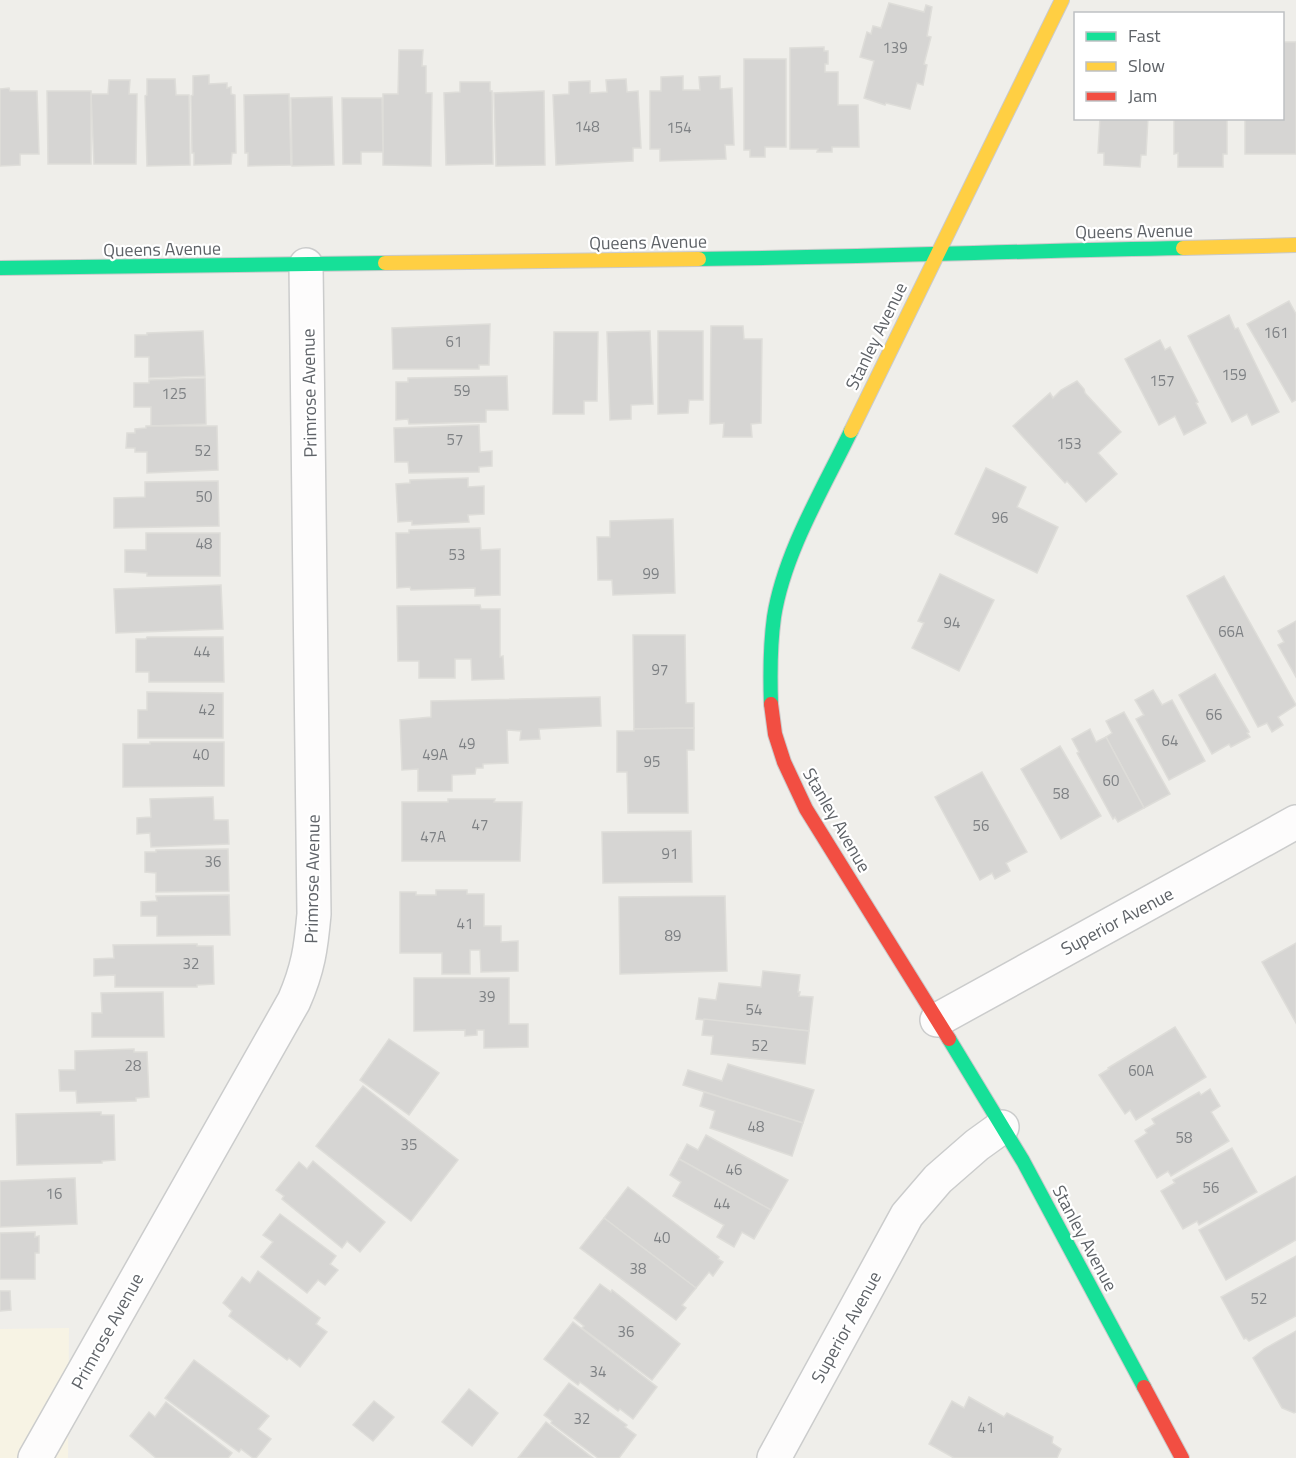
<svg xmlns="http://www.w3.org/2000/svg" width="1296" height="1458" font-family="'Titillium Web',sans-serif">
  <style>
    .commercial { fill: #f7f3e4 }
    .building { fill: #d6d5d3; stroke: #deddd9; stroke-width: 1.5 }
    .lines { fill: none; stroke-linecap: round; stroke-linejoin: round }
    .street-casing { stroke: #cbcccc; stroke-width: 36 }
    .fast-casing { stroke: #cacacb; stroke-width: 16 }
    .slow-casing { stroke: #cacacb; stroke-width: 16 }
    .jam-casing { stroke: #cacacb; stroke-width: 16 }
    .street { stroke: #fdfcfc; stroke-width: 33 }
    .fast { stroke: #16e098; stroke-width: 14 }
    .slow { stroke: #ffcf43; stroke-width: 14 }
    .jam { stroke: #f24e42; stroke-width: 14 }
    .labels { text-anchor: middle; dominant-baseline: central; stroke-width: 4.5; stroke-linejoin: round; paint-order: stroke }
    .number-label { font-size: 15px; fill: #7e8184 }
    .street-label { font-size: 18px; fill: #5f6368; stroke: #fff }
  </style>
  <rect width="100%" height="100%" fill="#efeeea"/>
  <path class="commercial" d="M69,1328L68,1458H0V1329Z"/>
  <g class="building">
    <path d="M889,3L924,12L926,5L932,7L927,36L931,37L924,64L927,65L923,85L917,83L910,109L886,103L885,105L864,98L874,61L860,57L867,32L871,34L873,26L881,28Z"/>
    <path d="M1282,42H1296V154H1245V118H1282Z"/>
    <path d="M824,47V51H828V64H825V72H838V105H858L859,147H832V152H817L818,149H790V48Z"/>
    <path d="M399,50H423L422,66H426V93H432L431,166L383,165V94H398Z"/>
    <path d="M744,59H786V147H765V157H750V150H744Z"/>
    <path d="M209,75V84L227,83V88L231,87V94L235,95L236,153H232L231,164L194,165V153H192L191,96L193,95V76Z"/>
    <path d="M683,76V90H700L699,77L720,76V89L732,88L734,145H725L726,159L660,161V149H650V91H661V77Z"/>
    <path d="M147,79H175L176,95H189L190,165L147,166L145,96L147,95Z"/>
    <path d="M626,79L627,92L638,91L641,148H633V161L556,165L553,95L569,94V82L590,81V93L607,92L606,80Z"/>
    <path d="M109,80H130L129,94H137L136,164H94L91,94H108Z"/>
    <path d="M460,82H490V91H492L493,164L446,165L444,93L460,92Z"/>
    <path d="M9,88L10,91H37L39,154H20V165L0,166V89Z"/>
    <path d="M47,91H91V164H48Z"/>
    <path d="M544,91L545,165L496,166L494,93Z"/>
    <path d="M289,94L291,165L248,166V153H245L244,95Z"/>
    <path d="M332,97L334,165L292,166L291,98Z"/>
    <path d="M342,98H382L383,152H361V164H343Z"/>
    <path d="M1100,118H1148L1146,155H1141L1140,167L1104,165V153H1098Z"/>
    <path d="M1174,118H1227V154H1223V167H1178V153L1174,154Z"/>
    <path d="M1289,301L1296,314V400L1292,402L1247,324Z"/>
    <path d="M1229,315L1235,329L1238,328L1279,412L1252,425L1247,414L1232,422L1188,336Z"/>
    <path d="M490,324L489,365H479V369H393L392,328Z"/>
    <path d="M711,326H743L744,339H762L761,423L751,424L752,437H723L724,423L710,424Z"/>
    <path d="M203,331L205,376L149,378V357H135V335H147V333Z"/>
    <path d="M650,331L653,404L631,405V419L610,420L607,332Z"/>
    <path d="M658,331H703V400H689L688,413L658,414Z"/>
    <path d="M554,332H598L597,401H584V414H553Z"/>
    <path d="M1160,340L1165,350L1170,347L1198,402L1196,403L1206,423L1184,435L1175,416L1159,425L1125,359Z"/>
    <path d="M507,376L508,410H486V422L409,424L408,419L396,420V382H408V378Z"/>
    <path d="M205,378L206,424L151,426V407H134V383H149V380Z"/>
    <path d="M1077,381L1084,389L1085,393L1121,432L1098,453L1117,474L1086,502L1067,481L1065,483L1013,426L1050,393L1053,398L1061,390Z"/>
    <path d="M479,425L480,452L492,451V466L479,467V472L409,473L408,462H395L394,428Z"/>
    <path d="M146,426H217L218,470L147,473V452H135V448H126L127,433H135V429L146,428Z"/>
    <path d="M986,468L1026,487L1017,507L1058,527L1037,573L955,534Z"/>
    <path d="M468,478V487L484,486V514L468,515L469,522L412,525V521L398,522L396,484L410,483V480Z"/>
    <path d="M218,481L219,526L114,528V498L145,497V482Z"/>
    <path d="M673,519L675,593L613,595L612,580H598L597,537H610V521Z"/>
    <path d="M480,528L481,550L500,549V595L475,596V588L411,590L410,587L397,588L396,533H409V530Z"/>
    <path d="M146,533H220V576H147V573L125,572V550H146Z"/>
    <path d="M940,574L994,600L959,671L912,648L924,623L918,621Z"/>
    <path d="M1224,576L1296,705L1278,717L1283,725L1272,732L1267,723L1258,727L1187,596Z"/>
    <path d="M221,585L223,629L116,633L114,589Z"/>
    <path d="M480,605L481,609H500V657L503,656L504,679L472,680L471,659H455V678H419V661H398L397,606Z"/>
    <path d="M1296,621V677L1278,645L1284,642L1278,631Z"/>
    <path d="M633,635H685L686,703H694V728L634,729Z"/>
    <path d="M147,637H223L224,682H149V672H136V639H146Z"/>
    <path d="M1215,674L1249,732L1247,733L1250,737L1231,747L1229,744L1212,754L1179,695Z"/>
    <path d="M1153,690L1162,705L1172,700L1205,761L1169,780L1136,719L1144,715L1135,700Z"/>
    <path d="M147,692L223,693V738H138V710H147Z"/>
    <path d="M600,697L601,726L539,729L540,739L520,740L521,731L507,730L508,763L483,764V768H476L475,774L452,775V791H418V769L402,770L400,720L431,717V701Z"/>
    <path d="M1124,712L1170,794L1144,808L1106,737L1112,733L1106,721Z"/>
    <path d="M694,728V750H687L688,813H628L627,772H617V731H634V729Z"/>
    <path d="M1090,729L1096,742L1106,737L1144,808L1118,822L1115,817L1113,819L1077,753L1079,752L1072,739Z"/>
    <path d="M150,742H224V786L123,787V744H150Z"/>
    <path d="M1060,746L1101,816L1061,839L1021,769Z"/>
    <path d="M982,772L1027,852L1006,863L1010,871L995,879L992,873L980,880L935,797Z"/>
    <path d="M213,797L214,820H228L229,844L151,847L150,833L137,834V818L151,817L150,799Z"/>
    <path d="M448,799H495L494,802H522L520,861H402V802H448Z"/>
    <path d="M691,831L692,882L603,883L602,832Z"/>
    <path d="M228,849L229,891L156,892V873L145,872V852H156V850Z"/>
    <path d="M436,890H467V894H484V926H501V942L518,941V971L481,972L480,950H470V974H442V953H400V892H416V895H436Z"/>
    <path d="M229,895L230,935L157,936V916H141V902L157,901L156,896Z"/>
    <path d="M725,896L727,971L620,974L619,897Z"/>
    <path d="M1296,943V1023L1262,962Z"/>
    <path d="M197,944V946H213L214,984L197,985V987H115V975L94,976V959L114,958L113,945Z"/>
    <path d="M763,971L800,975L798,992H800L799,996L813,997L809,1031L696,1019L699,998L716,1000L719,983L761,987Z"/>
    <path d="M414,978H509V1024H528V1047L484,1048V1030H477V1035L465,1036V1030L414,1031Z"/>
    <path d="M163,992L164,1037H92V1013H102L101,993Z"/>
    <path d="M704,1019L809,1031L805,1064L711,1054L713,1036L702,1035Z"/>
    <path d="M1175,1027L1206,1077L1136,1120L1130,1110L1125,1114L1099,1075L1109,1069L1108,1068Z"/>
    <path d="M389,1039L439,1073L409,1115L360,1080Z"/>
    <path d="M134,1049V1052H147L149,1097L136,1098V1101L77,1103L76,1091H60L59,1070H75V1051Z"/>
    <path d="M728,1064L814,1090L803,1123L683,1085L688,1070L722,1081Z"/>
    <path d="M363,1086L458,1160L411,1221L316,1146Z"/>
    <path d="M1210,1089L1220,1106L1211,1112L1229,1141L1171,1176L1168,1171L1157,1178L1135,1141L1147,1133L1145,1130L1155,1124L1152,1119L1199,1092L1201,1095Z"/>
    <path d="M704,1092L803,1123L792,1156L710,1128L715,1111L700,1106Z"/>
    <path d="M101,1112V1115H114L115,1160L102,1161V1163L17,1165L16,1114Z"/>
    <path d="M706,1135L788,1180L771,1210L679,1159L687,1144L698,1150Z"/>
    <path d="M1232,1148L1257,1192L1199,1225L1197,1221L1183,1229L1161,1191L1175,1183L1173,1180Z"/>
    <path d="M679,1159L771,1210L754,1239L742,1232L734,1247L717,1237L724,1225L673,1196L681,1182L670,1175Z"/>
    <path d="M313,1161L385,1222L360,1252L347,1241L342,1248L282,1199L284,1196L276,1190L299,1162L307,1169Z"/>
    <path d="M1296,1176V1240L1226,1280L1199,1230Z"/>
    <path d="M75,1178L77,1224L0,1227V1181Z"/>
    <path d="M628,1187L719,1257L718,1259L723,1262L713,1276L709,1272L696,1288L604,1218Z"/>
    <path d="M280,1214L336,1256L330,1264L338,1270L325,1285L318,1280L307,1293L261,1257L273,1242L263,1235Z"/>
    <path d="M604,1218L696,1288L682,1305L686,1308L676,1320L580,1248Z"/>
    <path d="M35,1232V1237L39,1236V1253H35V1279H0V1233Z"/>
    <path d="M1296,1256V1316L1249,1341L1246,1338L1244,1339L1221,1297Z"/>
    <path d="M258,1271L320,1318L316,1324L327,1332L300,1367L289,1358L287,1360L229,1316L232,1311L223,1303L242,1277L250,1283Z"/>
    <path d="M600,1284L611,1292L612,1290L680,1344L652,1380L582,1328L584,1326L574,1318Z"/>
    <path d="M0,1291H10L11,1310L0,1311Z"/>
    <path d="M573,1322L657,1387L633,1419L620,1409L618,1411L580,1382L578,1385L544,1359Z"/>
    <path d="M1296,1331V1412L1294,1413L1282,1408L1253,1358L1264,1349Z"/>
    <path d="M194,1360L269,1416L258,1429L271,1439L256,1458H253L241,1449L239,1452L165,1398Z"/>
    <path d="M569,1383L627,1425L625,1427L636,1435L619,1458H598L551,1423L552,1421L544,1415Z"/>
    <path d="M469,1389L498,1413L472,1446L442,1422Z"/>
    <path d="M969,1397L1004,1417L1007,1413L1053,1437L1052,1443L1061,1449L1057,1458H954L929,1444L952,1401L964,1408Z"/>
    <path d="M374,1401L394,1417L373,1441L353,1425Z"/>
    <path d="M166,1402L232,1453L228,1458H156L130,1436L149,1412L155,1417Z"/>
    <path d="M546,1422L593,1458H518Z"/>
  </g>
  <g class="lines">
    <g class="street-casing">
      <g id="street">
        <path d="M937,1020L1296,822"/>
        <path d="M35,1458L294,1001C308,969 311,948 314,914L306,265"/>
        <path d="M774,1458L907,1215L938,1179L977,1145L1002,1127"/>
      </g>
    </g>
    <g class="fast-casing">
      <g id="fast">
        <path d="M699,259C860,257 1021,251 1183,248"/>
        <path d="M0,268L385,263"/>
        <path d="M771,704C770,675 770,646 774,617C784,553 823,489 851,431"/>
        <path d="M949,1039L1023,1161L1144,1387"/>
      </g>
    </g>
    <g class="slow-casing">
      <g id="slow">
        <path d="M1183,248L1296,245"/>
        <path d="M385,263L699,259"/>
        <path d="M851,431L1062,0"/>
      </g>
    </g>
    <g class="jam-casing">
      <g id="jam">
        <path d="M771,704L775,734L784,762L806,809L949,1039"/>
        <path d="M1144,1387L1182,1458"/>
      </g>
    </g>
    <use href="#street" class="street"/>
    <use href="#fast" class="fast"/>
    <use href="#slow" class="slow"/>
    <use href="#jam" class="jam"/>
  </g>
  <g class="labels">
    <g class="number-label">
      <text x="895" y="47">139</text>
      <text x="587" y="126">148</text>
      <text x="679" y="127">154</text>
      <text x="1276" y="332">161</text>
      <text x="454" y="341">61</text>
      <text x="1234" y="374">159</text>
      <text x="1162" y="380">157</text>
      <text x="462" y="390">59</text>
      <text x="174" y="393">125</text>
      <text x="455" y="439">57</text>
      <text x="1069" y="443">153</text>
      <text x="203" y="450">52</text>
      <text x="204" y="496">50</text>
      <text x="1000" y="517">96</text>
      <text x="204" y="543">48</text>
      <text x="457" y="554">53</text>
      <text x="651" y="573">99</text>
      <text x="952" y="622">94</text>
      <text x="1231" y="631">66A</text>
      <text x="202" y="651">44</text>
      <text x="660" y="669">97</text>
      <text x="207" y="709">42</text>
      <text x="1214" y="714">66</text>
      <text x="1170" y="740">64</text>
      <text x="467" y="743">49</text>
      <text x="201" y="754">40</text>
      <text x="435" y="754">49A</text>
      <text x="652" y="761">95</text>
      <text x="1111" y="780">60</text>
      <text x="1061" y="793">58</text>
      <text x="480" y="824">47</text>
      <text x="981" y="825">56</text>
      <text x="433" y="836">47A</text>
      <text x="670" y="853">91</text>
      <text x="213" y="861">36</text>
      <text x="465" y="923">41</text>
      <text x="673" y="935">89</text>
      <text x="191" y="963">32</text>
      <text x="487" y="996">39</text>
      <text x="754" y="1009">54</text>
      <text x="760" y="1045">52</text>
      <text x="133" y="1065">28</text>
      <text x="1141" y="1070">60A</text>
      <text x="756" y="1126">48</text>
      <text x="1184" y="1137">58</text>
      <text x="409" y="1144">35</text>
      <text x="734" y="1169">46</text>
      <text x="1211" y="1187">56</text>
      <text x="54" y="1193">16</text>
      <text x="722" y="1203">44</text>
      <text x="662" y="1237">40</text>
      <text x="638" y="1268">38</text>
      <text x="1259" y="1298">52</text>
      <text x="626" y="1331">36</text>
      <text x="598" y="1371">34</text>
      <text x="582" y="1418">32</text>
      <text x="986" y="1427">41</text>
    </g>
    <g class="street-label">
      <text transform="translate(1134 231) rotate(-1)">Queens Avenue</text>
      <text transform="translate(648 242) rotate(-1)">Queens Avenue</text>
      <text transform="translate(162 249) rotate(-1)">Queens Avenue</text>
      <text transform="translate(876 336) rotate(-64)">Stanley Avenue</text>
      <text transform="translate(309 393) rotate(-91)">Primrose Avenue</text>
      <text transform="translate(837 820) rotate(60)">Stanley Avenue</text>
      <text transform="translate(312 879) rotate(-89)">Primrose Avenue</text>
      <text transform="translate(1117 921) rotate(-28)">Superior Avenue</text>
      <text transform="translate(1085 1238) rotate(62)">Stanley Avenue</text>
      <text transform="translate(846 1327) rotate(-61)">Superior Avenue</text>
      <text transform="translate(107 1331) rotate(-61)">Primrose Avenue</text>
    </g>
  </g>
  <rect x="1074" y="12" width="210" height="108" fill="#ffffff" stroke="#bfc1c3" stroke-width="1.5"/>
  <rect x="1086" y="32" width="30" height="9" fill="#16e098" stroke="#bfc1c3" stroke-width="1.5"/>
  <text x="1128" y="42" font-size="18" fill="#5f6368">Fast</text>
  <rect x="1086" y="62" width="30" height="9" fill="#ffcf43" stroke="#bfc1c3" stroke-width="1.5"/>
  <text x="1128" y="72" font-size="18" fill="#5f6368">Slow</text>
  <rect x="1086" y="92" width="30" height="9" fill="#f24e42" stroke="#bfc1c3" stroke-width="1.5"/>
  <text x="1128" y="102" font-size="18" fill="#5f6368">Jam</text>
</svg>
